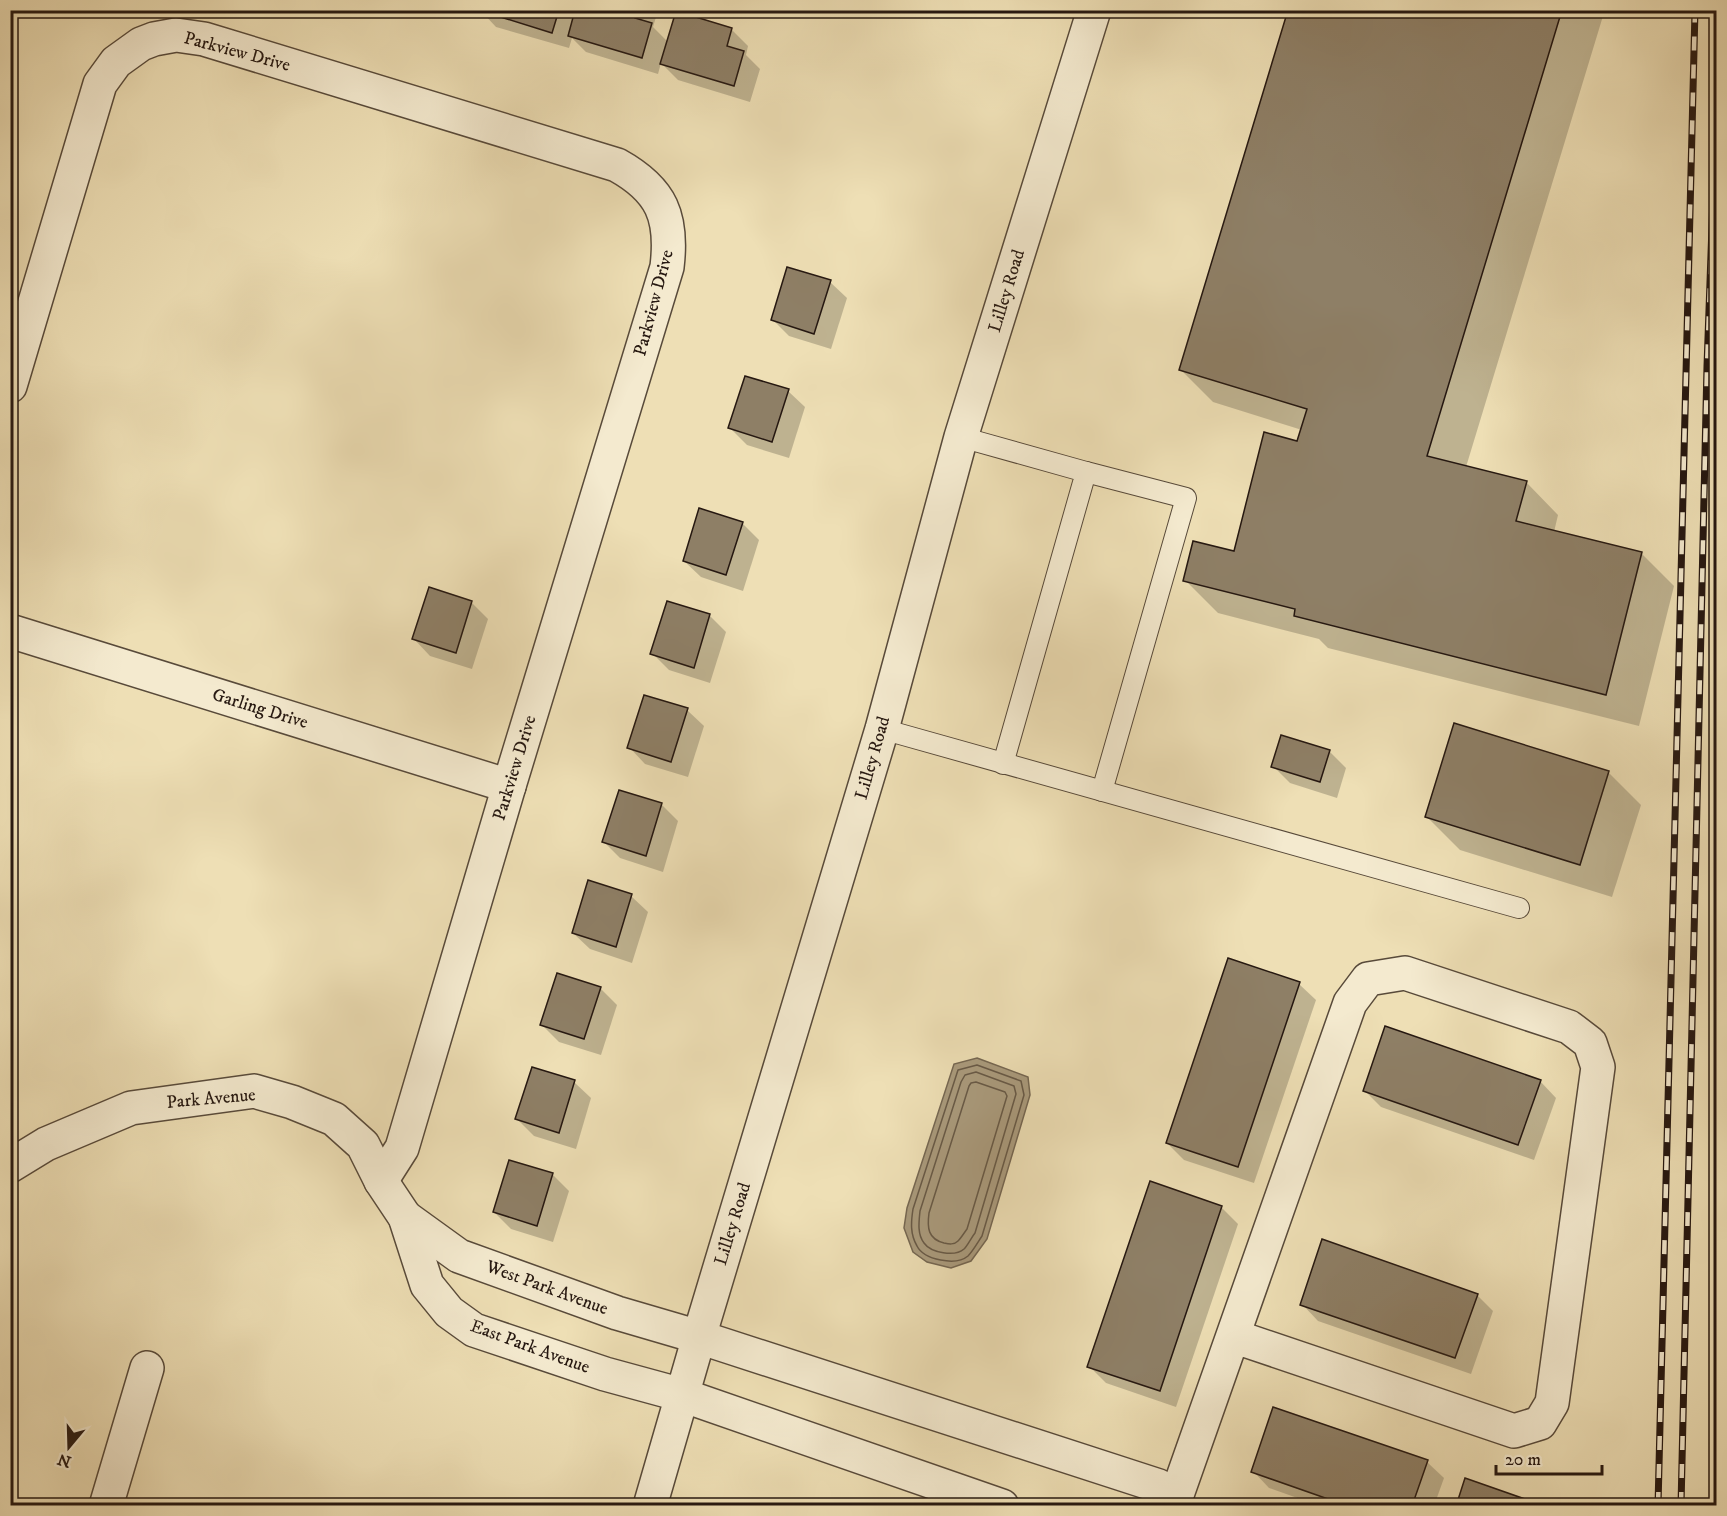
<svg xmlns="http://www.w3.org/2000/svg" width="1727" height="1516" font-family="'IM FELL DW Pica',serif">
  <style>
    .water { fill: #aa9b7d; stroke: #756752; stroke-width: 1.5 }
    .shadow { fill: #0003 }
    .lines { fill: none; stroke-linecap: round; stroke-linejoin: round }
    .shore { stroke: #685a47; stroke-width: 1.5 }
    .building { fill: #8e7f66; stroke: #261811; stroke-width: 1.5 }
    .service-casing { stroke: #584a3a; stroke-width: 22 }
    .minor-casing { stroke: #584a3a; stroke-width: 36 }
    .tertiary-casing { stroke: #584a3a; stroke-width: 36 }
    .service { stroke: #f4eacf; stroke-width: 20 }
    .minor { stroke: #f4eacf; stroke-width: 33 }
    .tertiary { stroke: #f4eacf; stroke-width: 33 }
    .rail-casing { stroke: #261811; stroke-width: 7 }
    .rail { stroke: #f4eacf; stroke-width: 4.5; stroke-dasharray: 14; stroke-linecap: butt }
    .labels { text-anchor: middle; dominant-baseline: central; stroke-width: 4.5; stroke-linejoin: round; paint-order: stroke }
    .street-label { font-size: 18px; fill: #261811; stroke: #f4eacf }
  </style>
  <rect width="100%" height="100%" fill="#eedfb5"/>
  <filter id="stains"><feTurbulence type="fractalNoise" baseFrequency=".00333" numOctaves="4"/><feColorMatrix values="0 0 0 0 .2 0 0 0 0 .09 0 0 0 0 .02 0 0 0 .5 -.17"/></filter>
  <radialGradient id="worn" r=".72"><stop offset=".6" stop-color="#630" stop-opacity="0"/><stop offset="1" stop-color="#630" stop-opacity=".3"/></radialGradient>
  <path class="water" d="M977,1058L1028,1077L1030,1095L987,1239L971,1261L951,1268L927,1262L913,1252L904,1228L907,1208L954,1064Z"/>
  <g class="shadow">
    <path d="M480,10H573L576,13L577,10H649L656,17L653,27L668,42L731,29L748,46L746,55L760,69L750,102L678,80L661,63L658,74L586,52L572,38L569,48L496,27Z"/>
    <path d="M1290,10H1597L1603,16L1466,467L1526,482L1558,515L1554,532L1642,554L1674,586L1639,726L1328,648L1319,639L1218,613L1185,580L1235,553L1298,443L1302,430L1213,402L1181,370Z"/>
    <path d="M830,282L847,298L831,349L789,336L772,319Z"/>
    <path d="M788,391L805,407L789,458L747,445L730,428Z"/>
    <path d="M742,523L759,540L743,591L701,577L684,561Z"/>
    <path d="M471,602L488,619L472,669L430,656L414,639Z"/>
    <path d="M668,603L710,616L726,632L710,683L669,670L652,653Z"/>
    <path d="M687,710L704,726L688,777L645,764L629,747Z"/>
    <path d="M1329,751L1346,768L1337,798L1290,783L1273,766Z"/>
    <path d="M1608,772L1641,805L1612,897L1460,850L1427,817Z"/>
    <path d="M620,791L662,805L678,821L663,872L620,858L604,842Z"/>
    <path d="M631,896L648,912L632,963L590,949L573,933Z"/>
    <path d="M1299,984L1316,1000L1254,1183L1184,1160L1167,1143Z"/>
    <path d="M600,988L617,1005L601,1055L559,1042L542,1025Z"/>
    <path d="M533,1069L574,1082L591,1098L576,1149L534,1136L517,1119Z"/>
    <path d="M1540,1081L1556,1098L1534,1160L1381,1107L1365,1091Z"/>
    <path d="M552,1174L569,1191L553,1242L511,1229L494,1212Z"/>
    <path d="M1221,1207L1238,1224L1176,1407L1106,1383L1089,1366Z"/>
    <path d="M1477,1295L1493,1311L1471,1374L1318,1321L1302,1304Z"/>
    <path d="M1427,1462L1444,1478L1434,1506H1320L1269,1488L1253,1471Z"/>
  </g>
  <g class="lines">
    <g class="shore">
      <path d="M977,1065L1021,1081L1024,1095L982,1236C978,1242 973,1251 968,1256C956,1266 924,1260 917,1246C910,1234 911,1222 913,1209L958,1070Z"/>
      <path d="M976,1072L1014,1086L1016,1094L975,1233C971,1238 968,1245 964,1249C955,1257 931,1253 924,1243C917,1234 919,1221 920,1211L961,1082L965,1075Z"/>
      <path d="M976,1082L1005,1092L1007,1096L967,1229C964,1233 961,1238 958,1241C954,1245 949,1244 944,1243C928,1239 927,1228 929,1213L969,1086L971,1083Z"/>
    </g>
  </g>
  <g class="building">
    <path d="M478,10H559L552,33Z"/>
    <path d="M575,10H637L635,18L652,23L642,58L568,36Z"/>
    <path d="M1288,10H1562L1427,456L1527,481L1516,521L1642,552L1606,695L1294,616L1295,609L1183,581L1193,541L1234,551L1264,432L1297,441L1307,409L1179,370Z"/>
    <path d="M676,11L732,28L727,46L744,51L734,86L660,64Z"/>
    <path d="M787,267L831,280L814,334L771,320Z"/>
    <path d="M745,376L789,389L772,442L728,428Z"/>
    <path d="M699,508L743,522L726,575L683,561Z"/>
    <path d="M429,587L472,601L456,653L412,639Z"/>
    <path d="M667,601L710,614L694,668L650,654Z"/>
    <path d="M644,695L688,708L671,762L627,748Z"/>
    <path d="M1454,723L1609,771L1580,865L1425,817Z"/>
    <path d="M1281,735L1330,750L1320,782L1271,767Z"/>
    <path d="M619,790L662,803L646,856L602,842Z"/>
    <path d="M588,880L632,894L616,947L572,933Z"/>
    <path d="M1228,958L1300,982L1238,1167L1166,1143Z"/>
    <path d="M557,973L601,987L584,1039L540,1025Z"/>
    <path d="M1385,1026L1541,1080L1518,1145L1363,1091Z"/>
    <path d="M532,1067L575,1080L559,1133L515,1119Z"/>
    <path d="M509,1160L553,1173L537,1226L493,1212Z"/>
    <path d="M1150,1181L1222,1206L1160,1391L1087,1367Z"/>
    <path d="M1322,1239L1478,1294L1455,1358L1300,1305Z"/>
    <path d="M1273,1407L1428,1460L1412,1506H1348L1251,1472Z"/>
    <path d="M1465,1478L1545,1506H1456Z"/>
  </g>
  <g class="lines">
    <g class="service-casing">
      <g id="service">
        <path d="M961,437L1086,472L1003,764"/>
        <path d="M1086,472L1186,498L1102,791"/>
        <path d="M882,729L1519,908"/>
      </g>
    </g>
    <g class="minor-casing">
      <g id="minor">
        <path d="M10,386L100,84L116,62L141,44L154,39L176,35L204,39L617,165C662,190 673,217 667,267L509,786L402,1148L381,1181"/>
        <path d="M10,631L509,786"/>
        <path d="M10,1166L46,1144L131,1108L254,1091L292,1102L334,1119L363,1145L381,1181L405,1217L427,1285L449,1312L474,1330L605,1374L682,1395L1002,1506"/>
        <path d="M405,1217L459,1256L617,1313L699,1337L1159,1486L1161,1506"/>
        <path d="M106,1506L147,1368"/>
        <path d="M1173,1506L1350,1003L1368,979L1405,973L1569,1027L1590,1043L1598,1067L1552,1403L1540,1423L1514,1431L1233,1336"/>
      </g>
    </g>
    <g class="tertiary-casing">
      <path id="tertiary" d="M650,1506L699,1337L882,729L961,437L1094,10"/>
    </g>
    <use href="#service" class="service"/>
    <use href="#minor" class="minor"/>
    <use href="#tertiary" class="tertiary"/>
    <g class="rail-casing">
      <g id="rail">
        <path d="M1658,1506L1695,10"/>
        <path d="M1681,1506L1707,366L1716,114"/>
      </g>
    </g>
    <use href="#rail" class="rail"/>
  </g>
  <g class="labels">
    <g class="street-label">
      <text transform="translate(237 52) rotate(15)">Parkview Drive</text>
      <text transform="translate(1007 291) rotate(-73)">Lilley Road</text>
      <text transform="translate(654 303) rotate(-75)">Parkview Drive</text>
      <text transform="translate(260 709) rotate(17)">Garling Drive</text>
      <text transform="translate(873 758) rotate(-74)">Lilley Road</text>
      <text transform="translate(515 768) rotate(-73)">Parkview Drive</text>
      <text transform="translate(211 1099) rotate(-5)">Park Avenue</text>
      <text transform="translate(733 1224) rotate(-73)">Lilley Road</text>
      <text transform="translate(547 1288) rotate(20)">West Park Avenue</text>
      <text transform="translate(530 1347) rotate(20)">East Park Avenue</text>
    </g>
  </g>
  <rect width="1727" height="1516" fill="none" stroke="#eedfb5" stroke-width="36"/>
  <rect x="12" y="12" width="1703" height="1492" fill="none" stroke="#261811" stroke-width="3"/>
  <rect x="18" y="18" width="1691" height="1480" fill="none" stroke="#261811" stroke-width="1.5"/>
  <g transform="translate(69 1447) rotate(199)" stroke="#f4eacf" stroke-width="4.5" paint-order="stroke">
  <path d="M0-4.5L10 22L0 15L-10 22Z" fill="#261811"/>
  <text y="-9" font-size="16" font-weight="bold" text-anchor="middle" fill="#261811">N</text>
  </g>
  <path d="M1496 1465v9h106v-9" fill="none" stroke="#261811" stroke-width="3"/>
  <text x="1505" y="1465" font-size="18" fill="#261811" stroke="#f4eacf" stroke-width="4.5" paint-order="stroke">20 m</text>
  <rect width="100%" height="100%" filter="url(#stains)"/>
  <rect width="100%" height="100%" fill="url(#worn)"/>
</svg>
